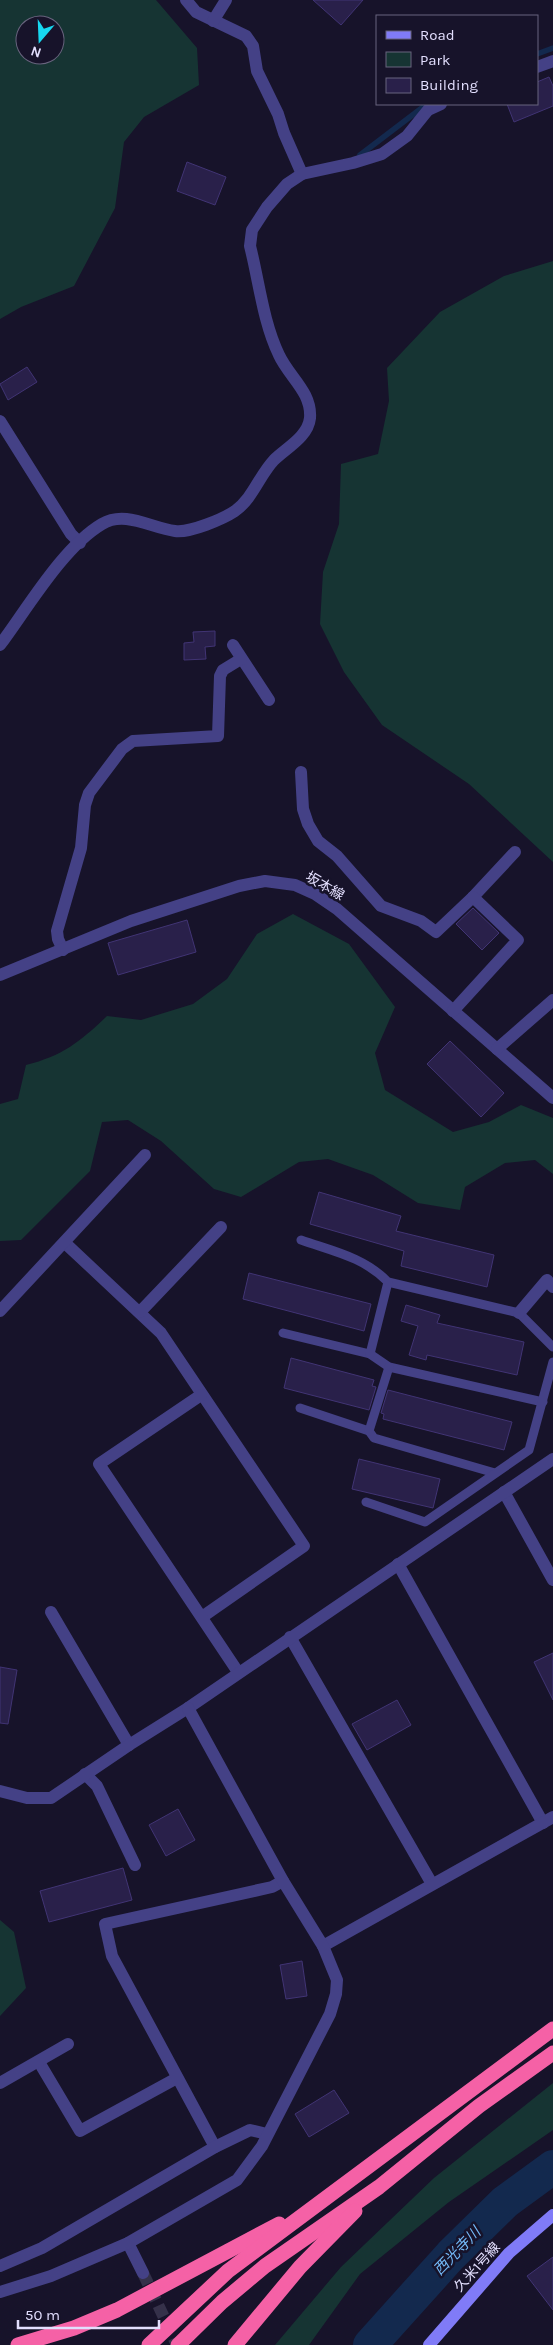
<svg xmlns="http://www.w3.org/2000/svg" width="553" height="2345" font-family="Karla,'Noto Sans JP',sans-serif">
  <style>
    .green { fill: #163433; fill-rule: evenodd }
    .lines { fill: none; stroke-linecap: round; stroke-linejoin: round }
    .stream { stroke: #13294e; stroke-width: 5.5 }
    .river { stroke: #13294e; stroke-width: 34 }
    .building { fill: #29204a; stroke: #413474 }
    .street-tunnel { stroke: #35314a; stroke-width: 12; stroke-dasharray: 12 6; stroke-linecap: butt }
    .lane { stroke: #444186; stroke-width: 9 }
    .street { stroke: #444186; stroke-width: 12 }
    .secondary { stroke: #807bf7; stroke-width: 12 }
    .highway { stroke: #f561a6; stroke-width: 15 }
    .labels { text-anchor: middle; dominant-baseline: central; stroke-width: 5; stroke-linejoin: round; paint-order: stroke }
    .street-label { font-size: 14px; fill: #e2defd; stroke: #17132a }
    .water-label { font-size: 15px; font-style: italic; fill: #73b8f6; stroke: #17132a }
  </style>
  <rect width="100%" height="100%" fill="#17132a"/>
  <g class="green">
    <path d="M0,0H156L197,48L199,85L144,117L124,142L115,208L74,286L21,307L0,319ZM25,25H55V55H25Z"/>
    <path d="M553,261V862L469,784L382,725L344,672L320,624L323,572L339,524L341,464L378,454L389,401L387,368L440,312L504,276Z"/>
    <path d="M293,914L349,944L395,1007L375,1053L385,1090L453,1132L489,1122L521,1105L553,1118V1174L535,1160L505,1163L465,1187L460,1210L418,1203L373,1175L328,1159L299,1162L241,1197L214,1189L161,1141L128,1120L102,1122L90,1171L21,1240L0,1241V1104L18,1099L26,1065C62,1056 80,1042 107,1016L141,1020L193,1004L227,979L257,934Z"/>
    <path d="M0,1920L14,1932L26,1988L0,2016Z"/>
    <path d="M553,2083V2130L449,2202L360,2274L309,2345H275L341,2267L434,2178Z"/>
  </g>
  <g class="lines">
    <g class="stream">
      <path d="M537,54L553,48"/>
      <path d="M360,155L427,104"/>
    </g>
    <path class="river" d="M370,2345L451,2255L505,2202L553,2167"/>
  </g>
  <g class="building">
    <path d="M313,0H363L341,25Z"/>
    <path d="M549,77L553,86V106L514,122L507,104H537V82Z"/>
    <path d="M187,162L226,177L215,205L177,191Z"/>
    <path d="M27,367L37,382L8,400L0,384Z"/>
    <path d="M215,631V646L205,647L206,659L184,660V643L194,642L193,632Z"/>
    <path d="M473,908L499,933L482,950L456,924Z"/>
    <path d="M187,920L196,952L118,975L108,943Z"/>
    <path d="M450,1041L504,1093L481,1117L427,1064Z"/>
    <path d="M319,1192L401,1216L396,1231L494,1255L487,1287L401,1266L404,1251L310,1224Z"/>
    <path d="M249,1273L371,1304L364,1331L243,1299Z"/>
    <path d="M406,1305L440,1315L437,1323L524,1342L517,1375L427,1355L426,1360L409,1355L418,1326L401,1321Z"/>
    <path d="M291,1358L374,1380L372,1386L376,1387L369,1410L284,1388Z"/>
    <path d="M388,1390L512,1422L504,1450L383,1419L384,1414L381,1413Z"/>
    <path d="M359,1459L440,1479L433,1508L352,1489Z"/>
    <path d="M553,1653V1700L534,1662Z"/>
    <path d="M0,1667L17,1670L8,1724L0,1723Z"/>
    <path d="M397,1700L411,1725L367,1750L352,1724Z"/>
    <path d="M178,1809L195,1840L166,1856L149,1825Z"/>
    <path d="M123,1868L132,1900L49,1922L40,1891Z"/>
    <path d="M302,1961L307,1996L286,1999L280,1965Z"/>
    <path d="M334,2090L349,2113L309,2137L295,2114Z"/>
    <path d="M553,2257V2310L527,2276Z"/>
  </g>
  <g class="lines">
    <path class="street-tunnel" d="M143,2273L177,2345"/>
    <g class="lane">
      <path d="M301,1240C332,1251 364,1257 388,1282L519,1313L553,1347"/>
      <path d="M283,1333L370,1354L389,1367L543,1402"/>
      <path d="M370,1354L388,1282"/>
      <path d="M300,1408L369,1431L374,1438L495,1473"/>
      <path d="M369,1431L389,1367"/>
      <path d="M366,1502L425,1522L529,1450L553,1362"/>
    </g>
    <g class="street">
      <path d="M186,0L196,12L246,36L253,46L257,71L278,114L284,133L302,174"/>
      <path d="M213,21L226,0"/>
      <path d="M537,67L553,61"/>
      <path d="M0,421L71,534L80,543"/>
      <path d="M0,645C27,609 63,547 102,524C125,510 151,528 175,531C190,533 223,519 235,511C253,498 259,476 274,460C286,448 308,437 310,418C312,392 289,377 279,355C263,322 259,281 250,246L252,230L267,207L287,184L302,174L353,163L382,154L407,136L428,110L441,104"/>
      <path d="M233,645L269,700"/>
      <path d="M301,772L303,809L308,824L318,841L337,856L381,906L421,921L436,932L473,897L515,852"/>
      <path d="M63,950L58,939L57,931L81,848L85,805L89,793L122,749L133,741L218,736L220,676L223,670L241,659"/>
      <path d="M0,975L131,921L239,886L265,881L295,885L315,894L337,909L553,1098"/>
      <path d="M453,1011L518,940L473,897"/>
      <path d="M497,1049L553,1000"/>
      <path d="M65,1243L161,1333L304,1546L202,1617"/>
      <path d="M0,1311L145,1155"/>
      <path d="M140,1312L221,1227"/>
      <path d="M519,1313L547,1280L553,1287"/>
      <path d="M201,1395L99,1464L238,1672"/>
      <path d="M504,1492L553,1580"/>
      <path d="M398,1564L543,1823"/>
      <path d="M51,1612L129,1745"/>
      <path d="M290,1637L432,1884"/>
      <path d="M85,1774L97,1786L135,1865"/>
      <path d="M0,1791L27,1798H51L129,1745L188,1708L553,1459"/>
      <path d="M323,1946L553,1817"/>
      <path d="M39,2062L80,2131L177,2078"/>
      <path d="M0,2083L68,2044"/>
      <path d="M215,2147L112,1956L105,1924L272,1887L283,1881"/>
      <path d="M128,2243L143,2273"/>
      <path d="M0,2266L42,2248L215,2147L250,2130L267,2134"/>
      <path d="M0,2292L51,2276L128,2243L237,2180L262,2146L330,2014L336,1994L337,1980L323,1946L283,1881L188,1708"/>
    </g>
    <path class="secondary" d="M429,2345L509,2253L553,2215"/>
    <g class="highway">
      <path d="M18,2345L74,2328L117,2310L279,2224"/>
      <path d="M149,2345L228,2271L553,2029"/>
      <path d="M178,2345L222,2302L265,2266L379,2187L479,2106L553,2053"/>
      <path d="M235,2345L300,2267L355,2211"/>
    </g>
  </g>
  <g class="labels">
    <g class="street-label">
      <text transform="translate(325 886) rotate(30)">坂本線</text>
      <text transform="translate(477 2267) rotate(-48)">久米1号線</text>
    </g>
    <g class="water-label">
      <text transform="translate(457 2251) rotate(-46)">西光寺川</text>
    </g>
  </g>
  <rect x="376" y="15" width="162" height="90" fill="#17132a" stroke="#68647e"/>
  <rect x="386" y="31" width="25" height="8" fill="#807bf7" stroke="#68647e"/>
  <text x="420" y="40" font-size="15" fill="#e2defd">Road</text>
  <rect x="386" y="52" width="25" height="15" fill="#163433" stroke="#68647e"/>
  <text x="420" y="65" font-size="15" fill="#e2defd">Park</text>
  <rect x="386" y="78" width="25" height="15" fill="#29204a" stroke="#68647e"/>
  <text x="420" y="90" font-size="15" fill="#e2defd">Building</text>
  <g transform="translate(40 40) rotate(199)"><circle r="24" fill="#17132a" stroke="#68647e"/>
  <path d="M0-4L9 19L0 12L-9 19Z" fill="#17d8f0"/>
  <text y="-8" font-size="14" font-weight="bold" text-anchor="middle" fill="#e2defd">N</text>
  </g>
  <path d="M18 2320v8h141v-8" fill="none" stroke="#e2defd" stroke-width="2.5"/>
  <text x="25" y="2320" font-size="15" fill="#e2defd" stroke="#17132a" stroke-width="4" paint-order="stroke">50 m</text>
</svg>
